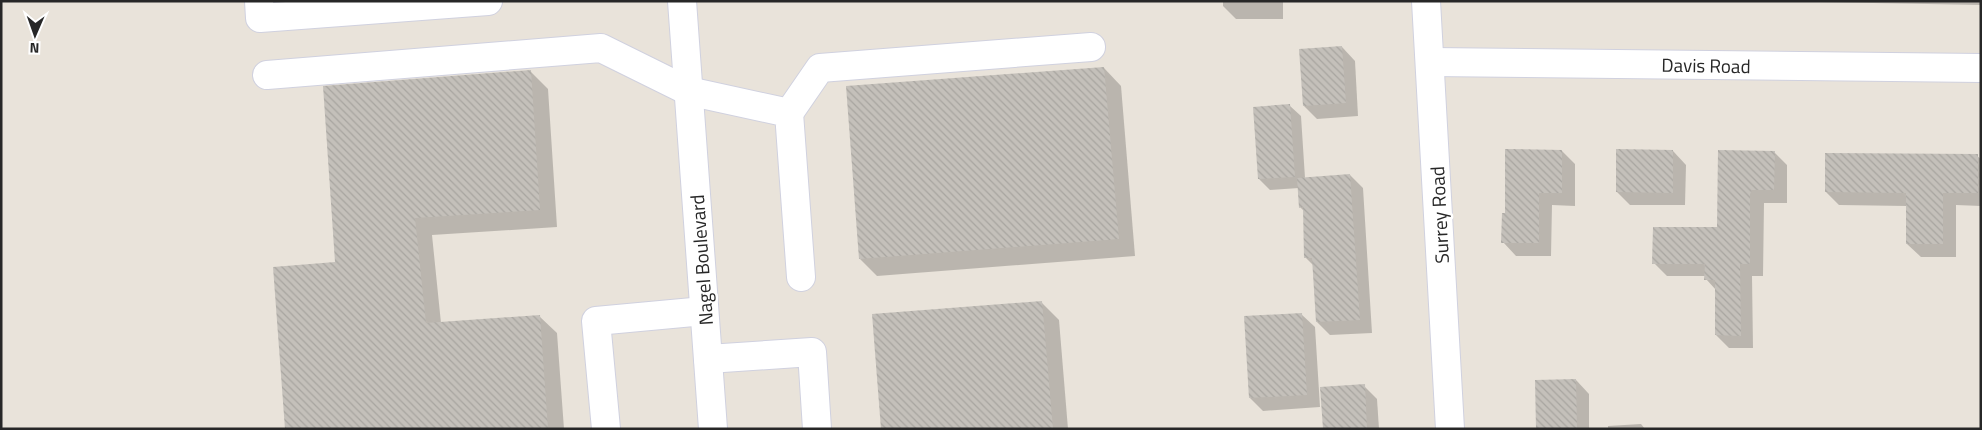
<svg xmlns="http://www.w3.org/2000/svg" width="1982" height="430" font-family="'Titillium Web',sans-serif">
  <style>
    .shadow { fill: #0003 }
    .building { fill: url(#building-back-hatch) }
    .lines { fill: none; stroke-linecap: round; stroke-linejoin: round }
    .minor-casing { stroke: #d0d1df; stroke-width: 30 }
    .minor { stroke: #fff; stroke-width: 28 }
    .labels { text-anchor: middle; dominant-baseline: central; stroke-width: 5; stroke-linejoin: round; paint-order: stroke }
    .street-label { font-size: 19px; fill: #272727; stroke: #fff }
  </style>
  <defs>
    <pattern id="building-back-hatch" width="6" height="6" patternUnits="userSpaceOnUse" patternTransform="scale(1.25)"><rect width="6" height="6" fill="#c4c0ba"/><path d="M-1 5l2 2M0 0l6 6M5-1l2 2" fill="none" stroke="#a8a5a0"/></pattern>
  </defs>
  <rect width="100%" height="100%" fill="#e9e3da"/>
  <g class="shadow">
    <path d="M1223,1H1283V19H1236L1223,6Z"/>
    <path d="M1766,1H1981V5Z"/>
    <path d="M1342,47L1355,61L1358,116L1317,119L1304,106Z"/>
    <path d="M1104,68L1121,86L1135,256L877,276L860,259Z"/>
    <path d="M530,71L548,89L557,227L432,235L441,323L539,316L557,333L564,429H286L336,263Z"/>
    <path d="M1290,106L1301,116L1305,178L1350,175L1363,188L1372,333L1330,335L1317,322L1314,266L1306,258L1304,211L1300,207L1299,188L1270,190L1259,179Z"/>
    <path d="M1562,151L1575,164V206L1552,205L1551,256H1516L1503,242L1506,214Z"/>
    <path d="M1673,151L1686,165L1685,205H1630L1617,192Z"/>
    <path d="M1774,152L1787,165V203H1764L1763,276H1752L1753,348H1729L1716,335V290L1706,279V276H1667L1654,263L1719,228Z"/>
    <path d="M1977,156L1981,159V206L1956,205V257H1921L1907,244V206L1839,205L1826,192Z"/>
    <path d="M1041,302L1059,320L1068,429H883Z"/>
    <path d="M1301,314L1315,327L1320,407L1263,411L1250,398Z"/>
    <path d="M1576,380L1589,394V429H1537Z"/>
    <path d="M1364,386L1377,399L1379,429H1324Z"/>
    <path d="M1641,424L1645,429H1608V426Z"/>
  </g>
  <g class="building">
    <path d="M1342,46L1346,103L1303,106L1299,49Z"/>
    <path d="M1104,67L1119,239L859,259L846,86Z"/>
    <path d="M531,70L540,210L415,218L426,323L540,315L548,429H285L273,267L335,262L323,86Z"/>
    <path d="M1290,104L1295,177L1258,179L1253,107Z"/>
    <path d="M1505,149L1562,150V193H1539V243H1501L1502,213H1505Z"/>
    <path d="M1616,149L1673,150V193L1616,192Z"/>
    <path d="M1718,150L1775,151L1774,190H1752L1750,194V264H1740L1741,336L1715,335V280H1704L1705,264H1652L1653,227H1717Z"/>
    <path d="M1825,153L1978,154V193H1943V244H1906V193L1825,192Z"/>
    <path d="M1350,174L1360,320L1316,322L1312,258H1304L1303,207L1299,208L1297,178Z"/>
    <path d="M1042,301L1053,429H881L872,314Z"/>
    <path d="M1302,313L1307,395L1249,398L1244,316Z"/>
    <path d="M1576,379L1577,429H1536L1535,380Z"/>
    <path d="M1365,384L1367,429H1323L1320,387Z"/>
  </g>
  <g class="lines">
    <g class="minor-casing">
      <g id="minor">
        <path d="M259,1L260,18L488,1"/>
        <path d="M682,1L713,429"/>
        <path d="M1426,1L1450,429"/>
        <path d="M1431,62L1981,68"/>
        <path d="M267,75L601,48L688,91L789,113L801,277"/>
        <path d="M789,113L820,68L1091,47"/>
        <path d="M708,359L812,352L817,429"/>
        <path d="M606,429L596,321L704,311"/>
      </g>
    </g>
    <use href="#minor" class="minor"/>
  </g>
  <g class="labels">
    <g class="street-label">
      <text transform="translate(1706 65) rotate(1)">Davis Road</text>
      <text transform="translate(1439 215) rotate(-93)">Surrey Road</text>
      <text transform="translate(701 260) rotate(-94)">Nagel Boulevard</text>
    </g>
  </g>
  <rect width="1982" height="430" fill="none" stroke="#272727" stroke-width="5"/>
  <g transform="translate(35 35) rotate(182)" stroke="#ffffff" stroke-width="4" paint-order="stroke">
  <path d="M0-4L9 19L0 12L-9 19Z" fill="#272727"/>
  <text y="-8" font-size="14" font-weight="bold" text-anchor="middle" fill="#272727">N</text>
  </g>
</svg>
